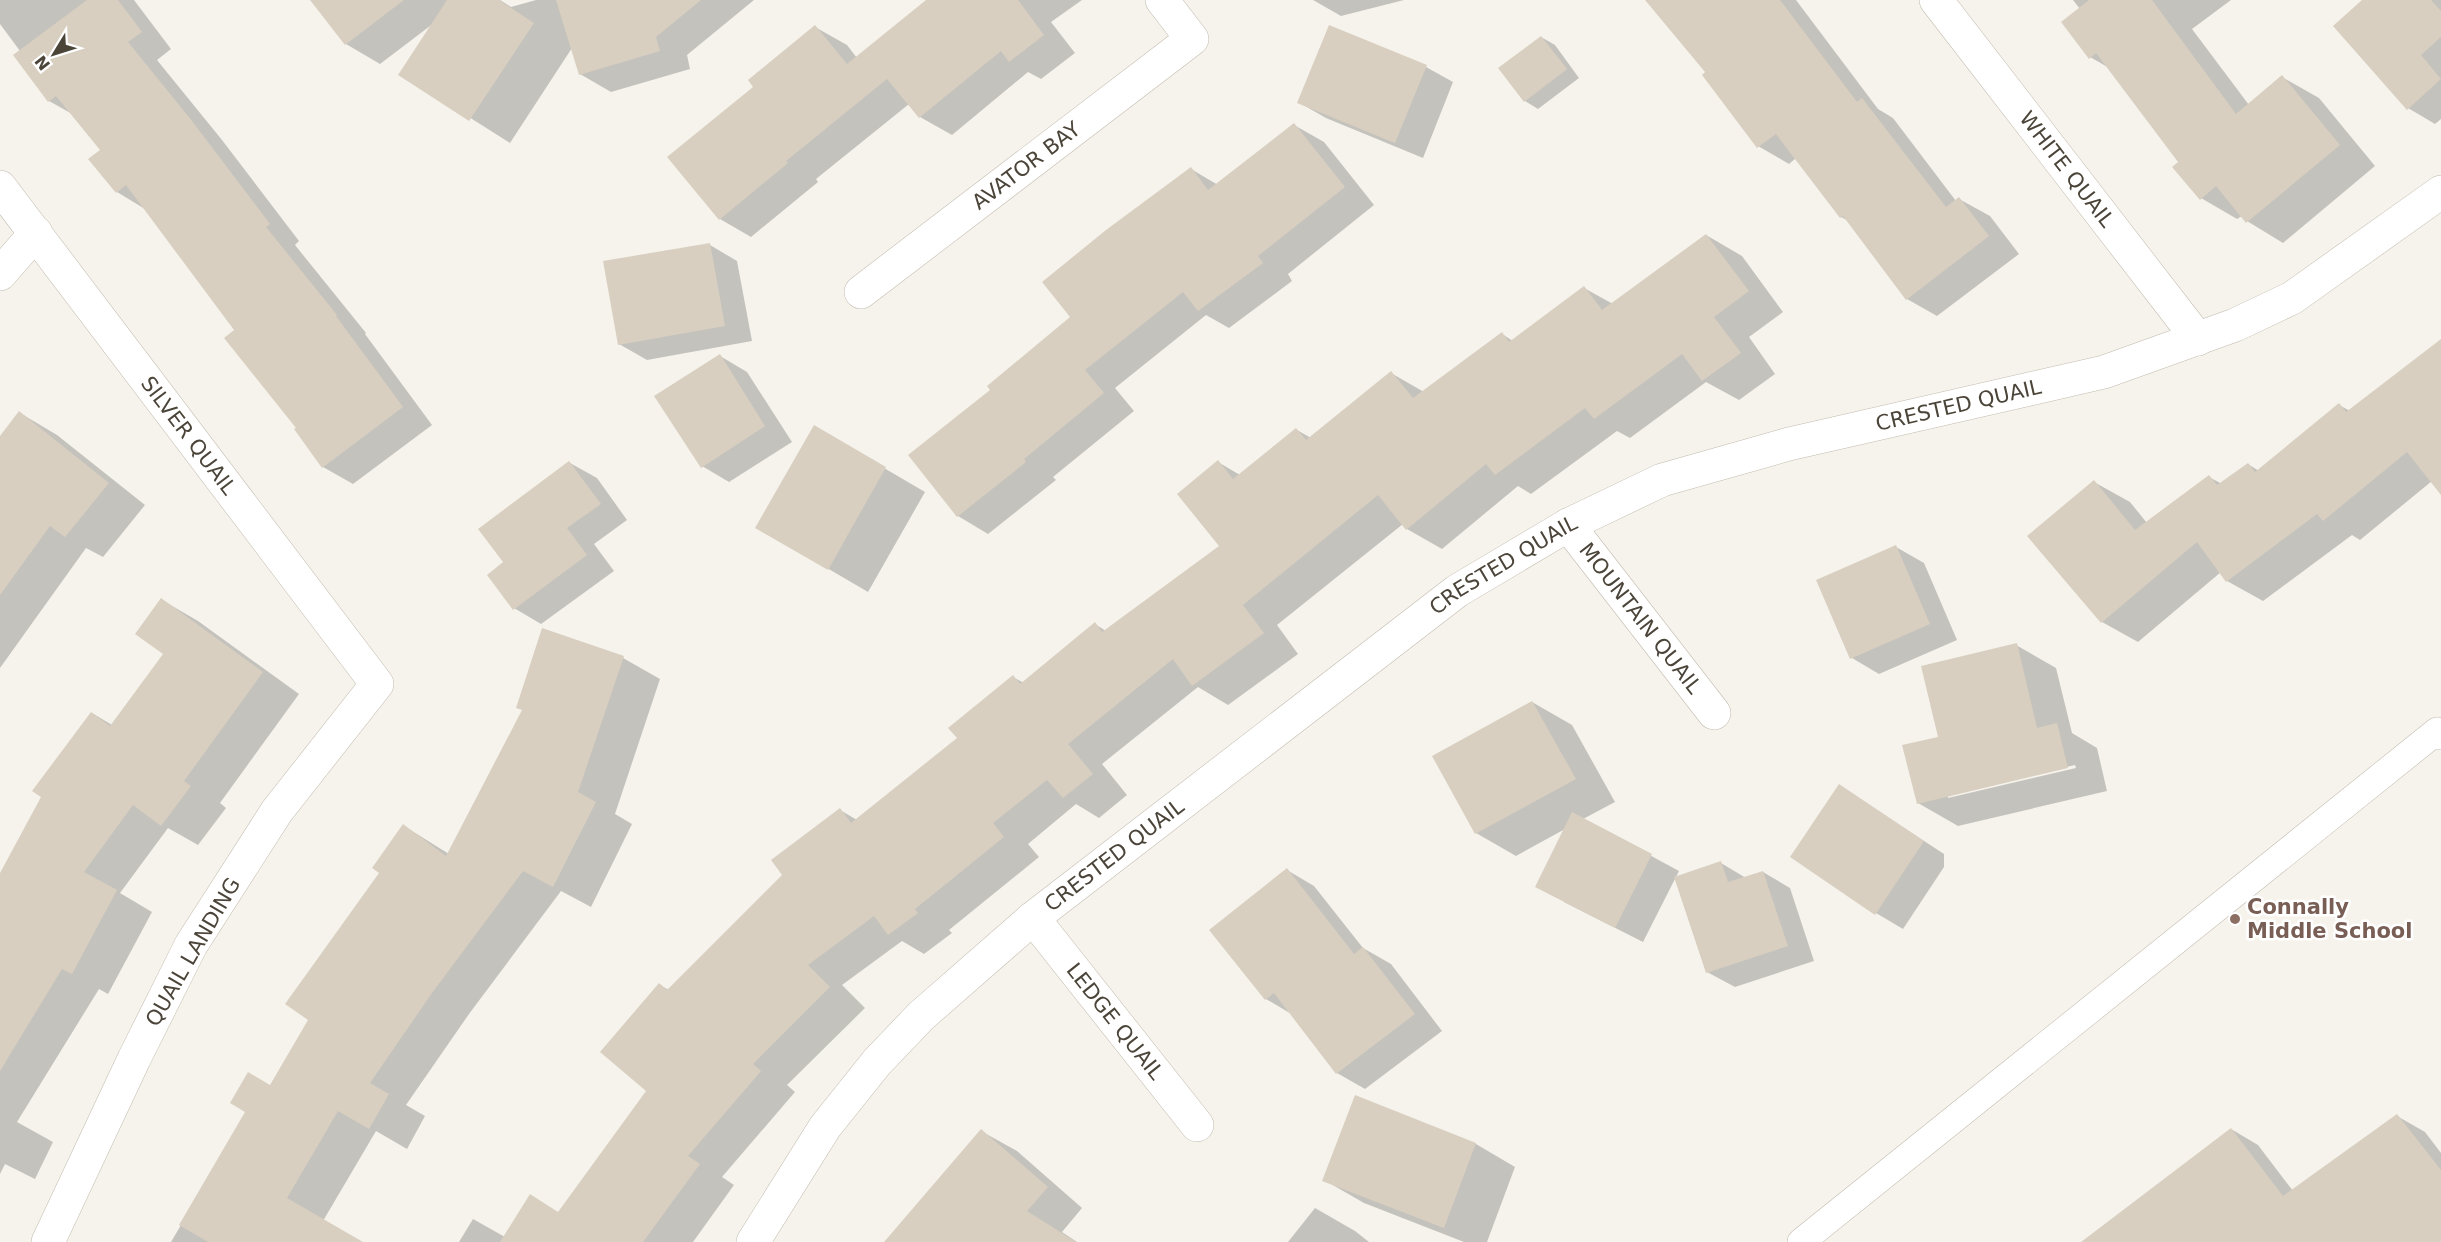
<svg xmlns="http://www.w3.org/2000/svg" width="2441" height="1242" font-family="'DejaVu Sans',sans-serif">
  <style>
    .shadow { fill: #0003; fill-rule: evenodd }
    .building { fill: #d8cfc1 }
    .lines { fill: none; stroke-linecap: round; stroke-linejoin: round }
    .lane-casing { stroke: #c2bbae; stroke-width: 28 }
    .street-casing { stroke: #c2bbae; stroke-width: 34 }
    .lane { stroke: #fff; stroke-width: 27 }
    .street { stroke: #fff; stroke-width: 33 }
    .education-dot { fill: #8d6e63; stroke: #fff; stroke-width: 2 }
    .labels { text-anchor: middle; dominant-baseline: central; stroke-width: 5; stroke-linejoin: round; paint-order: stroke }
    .street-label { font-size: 21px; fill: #4b4439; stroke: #fff }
    .education-label { font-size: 21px; font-weight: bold; fill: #785e54; stroke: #fff; text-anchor: start }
  </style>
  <rect width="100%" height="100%" fill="#f6f3ec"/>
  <g class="shadow">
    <path d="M0,0H134L171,49L157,60L222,140L299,241L295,245L366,333L365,334L432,425L353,484L323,467L236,330L145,209L117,192L90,159L102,150L74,115L49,101L20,51L0,24Z"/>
    <path d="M312,0H500L511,7L536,0H754L687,55L690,69L611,92L580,74L572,48L510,143L401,74L434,23L380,64L346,44Z"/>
    <path d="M928,0H1082L1051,22L1075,53L1041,79L1028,72L952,135L920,117L909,104L816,179L818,182L751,237L720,219L756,87L815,27L847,45L857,58Z"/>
    <path d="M1313,0H1404L1341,16Z"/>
    <path d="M1647,0H1796L1878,109L1893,118L1956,201L1959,199L1990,216L2019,254L1937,316L1907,299L1849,221L1841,217L1796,158L1789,164L1758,146L1707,72Z"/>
    <path d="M2073,0H2231L2192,29L2249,105L2282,77L2319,98L2375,166L2283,243L2247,221L2242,216L2237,219L2201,198L2180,162L2111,69L2090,57L2080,9Z"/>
    <path d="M2365,0H2441V119L2435,124L2408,108Z"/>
    <path d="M1541,37L1555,45L1579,78L1538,109L1525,101Z"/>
    <path d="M1426,67L1453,82L1423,158L1326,118L1298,102Z"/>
    <path d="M1294,125L1324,142L1374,205L1288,274L1292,281L1229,328L1206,315L1115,388L1134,411L1053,477L1056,480L988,534L958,516L992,390L1072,317L1191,169L1218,185Z"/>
    <path d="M1706,235L1742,256L1783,312L1749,337L1775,374L1739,400L1706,382L1630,438L1617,431L1531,494L1518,486L1442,549L1407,529L1403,524L1277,625L1298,654L1228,705L1198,687L1102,764L1127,795L1099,818L1076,804L1028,844L1039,857L949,930L952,933L924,954L902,941L842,985L865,1008L787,1085L795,1092L722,1177L734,1185L693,1242H459L473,1219L505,1237L559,1213L648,1091L660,985L669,990L784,875L840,810L857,820L959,738L1013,677L1024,683L1095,624L1106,631L1221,546L1218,462L1240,475L1297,430L1311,438L1391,373L1424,392L1502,334L1513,341L1584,288L1613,304Z"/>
    <path d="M710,245L737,261L752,341L647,360L619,344Z"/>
    <path d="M2441,346V492L2432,481L2360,540L2352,535L2263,601L2227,581L2221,572L2138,642L2102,622L2094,482L2130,502L2147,523L2209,477L2222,484L2248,464L2259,471L2339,405L2350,411Z"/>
    <path d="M720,356L747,372L792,442L729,482L702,466Z"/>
    <path d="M20,413L57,435L145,505L103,557L86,548L0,668V438Z"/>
    <path d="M814,427L925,492L868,592L757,527Z"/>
    <path d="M570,463L597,478L627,520L594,544L614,571L541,624L514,608L505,563Z"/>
    <path d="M1896,547L1924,563L1957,640L1879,674L1852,658L1818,581Z"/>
    <path d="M162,600L198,621L299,694L220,803L226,808L198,845L168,828L120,893L152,912L108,994L99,989L17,1122L53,1142L35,1179L5,1164L0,1174V876L92,713L112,725L165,654Z"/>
    <path d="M2016,645L2056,668L2072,733L2097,748L2107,791L1958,826L1918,803L1940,738ZM2075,765L2076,768L1948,798V795Z"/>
    <path d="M623,658L660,679L615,814L632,824L591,907L561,891L469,1014L406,1105L425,1116L407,1149L376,1131L323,1221L360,1242H171L247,1112L271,1087L310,1020L404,826L449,854L524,711L517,707Z"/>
    <path d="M1532,702L1572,725L1615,802L1583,819L1679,871L1643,942L1564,902L1565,829L1516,856L1476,833Z"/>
    <path d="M1840,786L1944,854V867L1903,929L1876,913Z"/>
    <path d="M1721,863L1746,878L1763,872L1790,888L1814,961L1735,987L1707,972Z"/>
    <path d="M1287,870L1314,886L1363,948L1391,964L1442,1031L1365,1089L1337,1073L1293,1015L1266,999Z"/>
    <path d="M2397,1116L2425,1132L2441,1153V1242H2083L2231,1129L2258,1145L2293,1191Z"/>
    <path d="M981,1131L1017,1151L1082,1208L1062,1232L1077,1242H916Z"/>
    <path d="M1476,1144L1515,1167L1487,1242H1464L1364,1203L1324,1180Z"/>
    <path d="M1315,1208L1355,1231L1369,1242H1288Z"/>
  </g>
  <g class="building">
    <path d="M87,0H118L142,32L128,42L192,121L270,224L266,227L337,315L336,316L403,407L322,468L294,429L296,428L224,338L234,330L126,185L116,193L88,159L100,150L56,96L48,102L13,55Z"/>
    <path d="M310,0H404L345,45Z"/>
    <path d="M447,0H499L534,23L469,121L398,75Z"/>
    <path d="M556,0H701L656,37L660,51L579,75Z"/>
    <path d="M926,0H1018L1044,35L1009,62L1001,51L919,118L887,79L786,161L788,163L719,220L667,157L753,87L748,80L815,25L847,64Z"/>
    <path d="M1645,0H1780L1857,102L1862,98L1946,207L1959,197L1989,236L1906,300L1843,216L1840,218L1776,134L1757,148L1702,75L1705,72Z"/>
    <path d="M2089,0H2152L2236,114L2282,75L2340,145L2246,223L2216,186L2200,200L2172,167L2178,162L2096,53L2089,59L2061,22Z"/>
    <path d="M2362,0H2431L2441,11V37L2421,55L2441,79L2407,110L2333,26Z"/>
    <path d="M1329,25L1427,65L1395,143L1297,103Z"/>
    <path d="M1541,36L1567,69L1524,102L1498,68Z"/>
    <path d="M1294,123L1345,187L1258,256L1263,263L1198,311L1183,292L1085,370L1104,393L1024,459L1026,462L957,517L908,455L990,390L987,386L1070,317L1042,282L1106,230L1191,167L1208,190Z"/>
    <path d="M1706,234L1749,291L1714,317L1741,353L1702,381L1682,354L1594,419L1585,408L1495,475L1486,464L1406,530L1378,495L1243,605L1264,633L1192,686L1173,659L1068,744L1093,774L1063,798L1047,780L993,823L1004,837L915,909L918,913L888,935L874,916L808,965L830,987L753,1064L761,1071L688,1156L700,1164L643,1242H500L530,1194L558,1212L646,1091L600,1052L659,983L667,990L782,875L771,860L840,808L851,823L957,738L948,728L1013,675L1020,684L1095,622L1102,632L1219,546L1177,494L1218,460L1233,479L1296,428L1306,440L1391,371L1413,398L1502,332L1509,342L1584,286L1602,310Z"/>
    <path d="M710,243L725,326L618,345L603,261Z"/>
    <path d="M2441,339V495L2407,452L2323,521L2317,514L2226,582L2197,542L2101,623L2027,536L2094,480L2135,530L2209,475L2217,485L2248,463L2255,472L2339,403L2346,412Z"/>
    <path d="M720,354L765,426L701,468L654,396Z"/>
    <path d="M19,411L109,483L65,537L50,526L0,595V436Z"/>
    <path d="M814,425L886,467L828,570L755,528Z"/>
    <path d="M569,461L601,504L567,528L587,555L513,610L487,575L503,562L478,529Z"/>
    <path d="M1896,545L1930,624L1850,659L1816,580Z"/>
    <path d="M161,598L263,672L184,781L191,786L161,826L133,805L84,872L117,890L72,974L62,969L0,1071V873L41,797L32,791L91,712L110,726L163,654L135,634Z"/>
    <path d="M542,628L624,656L578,792L596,802L553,887L523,871L432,993L370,1083L389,1094L369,1129L338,1111L287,1198L363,1242H208L179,1225L245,1112L230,1103L248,1072L270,1085L308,1020L285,1004L379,873L372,868L403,824L446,856L522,710L516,708Z"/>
    <path d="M2017,643L2037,728L2057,723L2068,768L1917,804L1902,745L1938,737L1921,666Z"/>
    <path d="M1532,701L1576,779L1475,834L1432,756Z"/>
    <path d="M1839,784L1924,841L1875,915L1790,857Z"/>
    <path d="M1572,812L1652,854L1615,928L1535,887Z"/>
    <path d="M1721,861L1728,882L1763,871L1788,946L1706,973L1674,877Z"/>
    <path d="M1287,868L1354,954L1363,947L1415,1014L1336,1074L1274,993L1265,1000L1209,930Z"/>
    <path d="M1355,1095L1476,1143L1444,1228L1322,1181Z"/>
    <path d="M2397,1114L2441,1170V1242H2081L2231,1128L2283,1196Z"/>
    <path d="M981,1129L1048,1187L1027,1211L1076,1242H884Z"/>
  </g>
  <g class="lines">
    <g class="lane-casing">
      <path id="lane" d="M1801,1242L2437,731L2441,736"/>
    </g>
    <g class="street-casing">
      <g id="street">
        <path id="s1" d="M1936,0L2198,339"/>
        <path id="s2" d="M0,187L377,684L277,811L191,945L134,1059L48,1242"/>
        <path d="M0,274L36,233"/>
        <path id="s3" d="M861,292L1192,39L1162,0"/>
        <path id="s4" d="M1568,525L1714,713"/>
        <path id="s5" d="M1033,918L1197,1125"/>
        <path id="s6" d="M753,1242L825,1127L877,1062L921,1016L1033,918L1457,591L1568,525L1662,480L1789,444L2104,372L2235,325L2292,298L2441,192"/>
      </g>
    </g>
    <use href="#lane" class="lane"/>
    <use href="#street" class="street"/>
  </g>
  <circle class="education-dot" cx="2235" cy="919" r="6"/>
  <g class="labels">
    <g class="street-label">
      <text stroke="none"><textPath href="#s3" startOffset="208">AVATOR BAY</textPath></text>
      <text stroke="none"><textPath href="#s1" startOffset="214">WHITE QUAIL</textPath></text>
      <text stroke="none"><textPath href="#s6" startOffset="1506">CRESTED QUAIL</textPath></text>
      <text stroke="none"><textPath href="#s2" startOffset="312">SILVER QUAIL</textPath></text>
      <text stroke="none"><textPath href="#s6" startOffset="1020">CRESTED QUAIL</textPath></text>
      <text stroke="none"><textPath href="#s4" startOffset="118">MOUNTAIN QUAIL</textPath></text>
      <text stroke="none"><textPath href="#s6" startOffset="534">CRESTED QUAIL</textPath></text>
      <text transform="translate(193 952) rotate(-60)">QUAIL LANDING</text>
      <text stroke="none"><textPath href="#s5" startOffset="132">LEDGE QUAIL</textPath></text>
    </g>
    <g class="education-label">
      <text x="2247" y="907">Connally<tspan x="2247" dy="24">Middle School</tspan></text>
    </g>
  </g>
  <g transform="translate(54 54) rotate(232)" stroke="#ffffff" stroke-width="4.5" paint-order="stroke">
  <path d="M0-4.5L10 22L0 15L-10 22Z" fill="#4b4439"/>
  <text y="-9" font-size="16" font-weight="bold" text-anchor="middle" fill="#4b4439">N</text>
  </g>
</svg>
